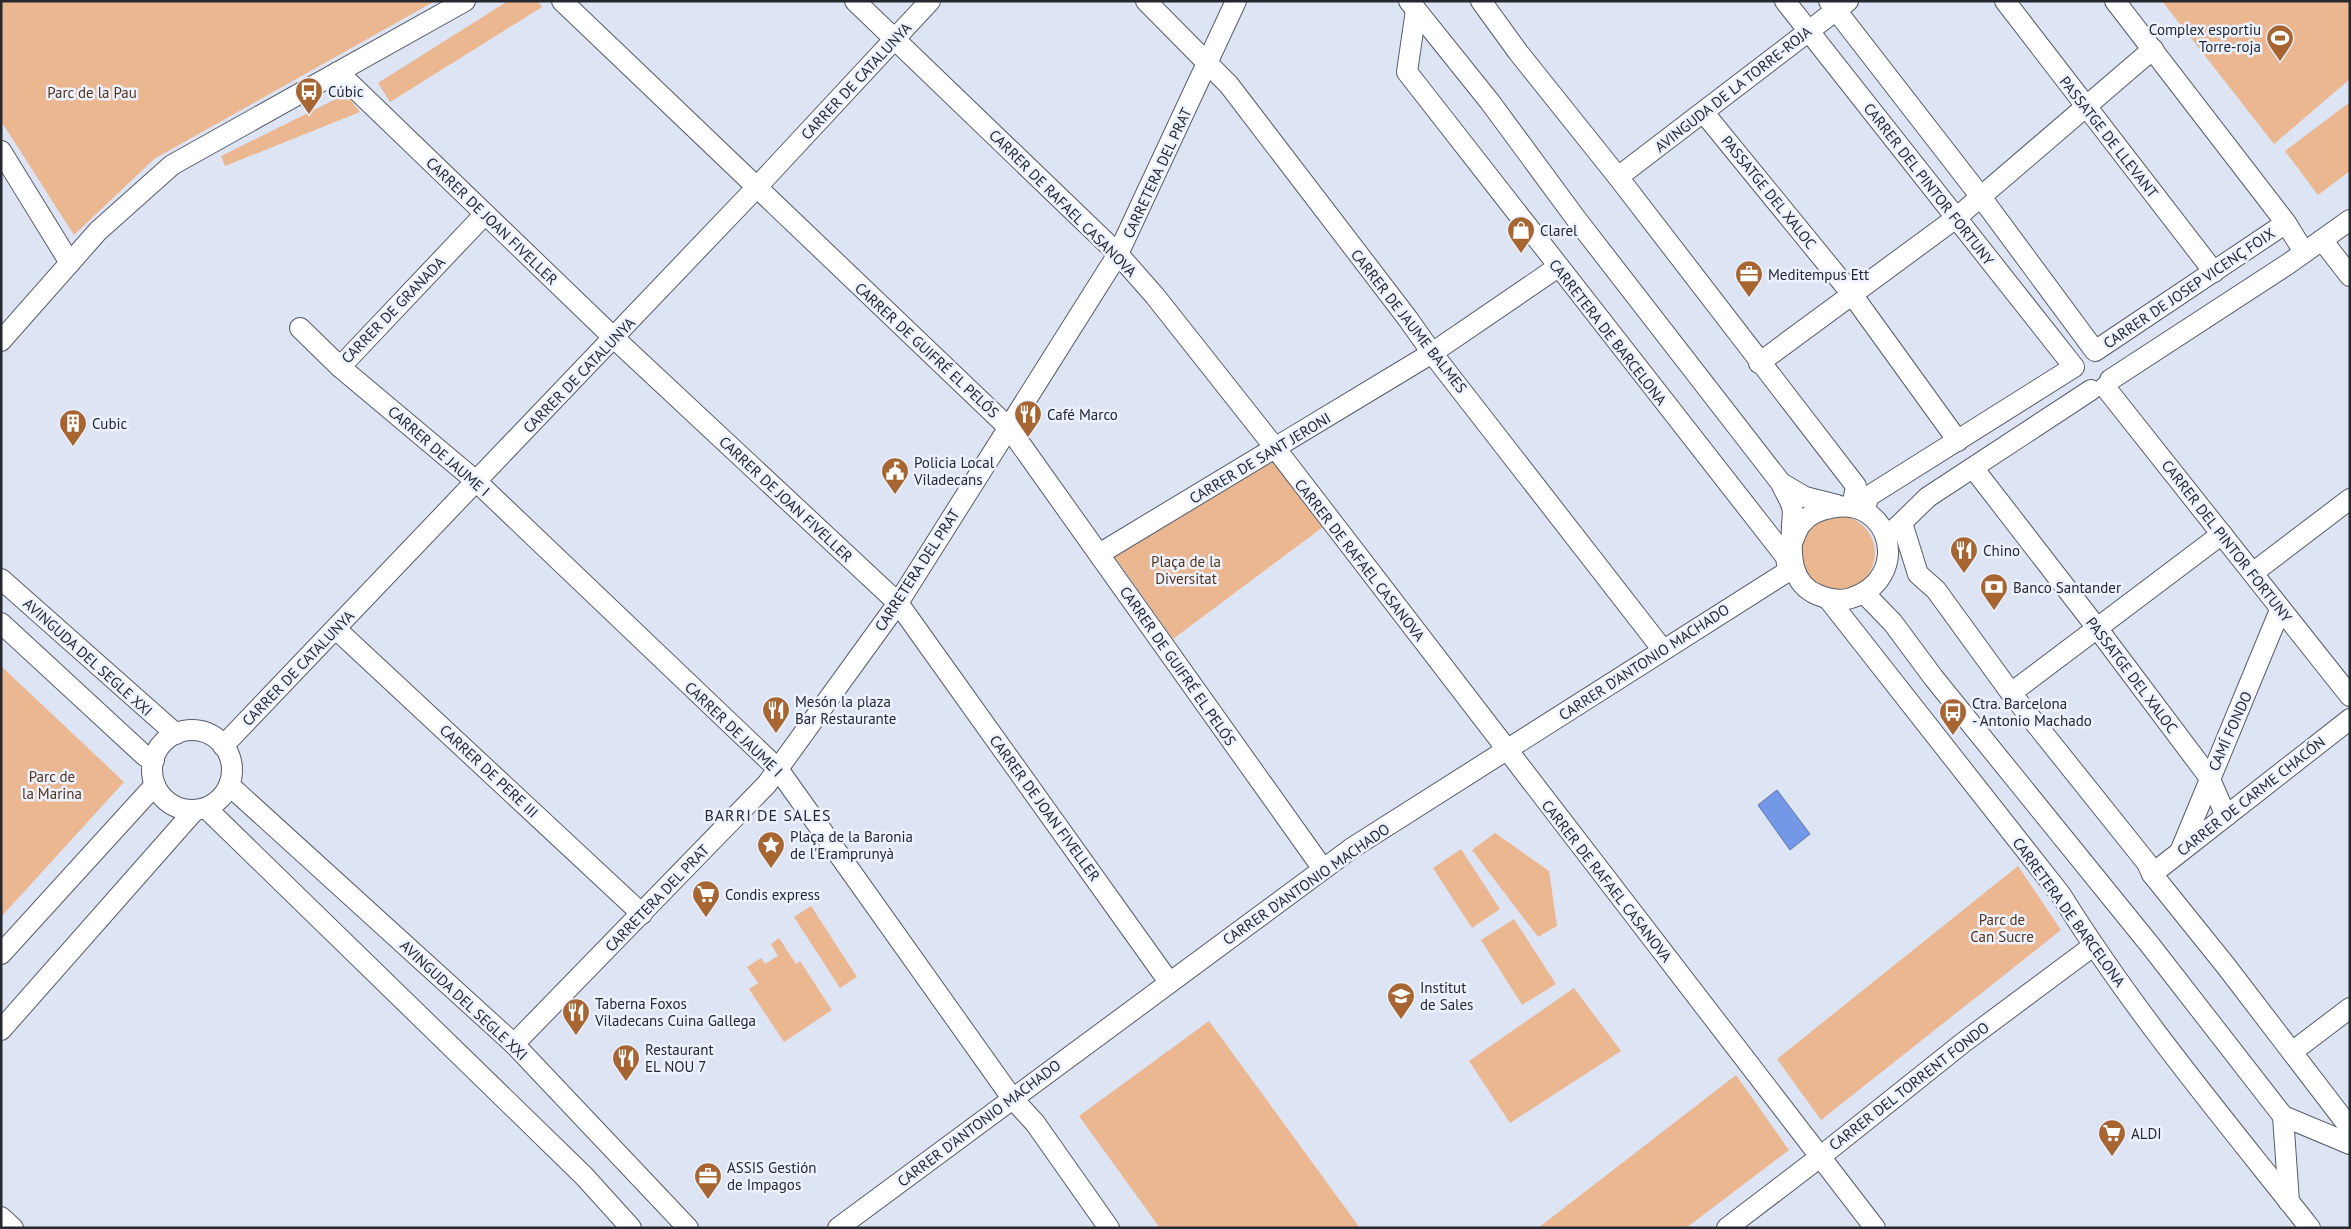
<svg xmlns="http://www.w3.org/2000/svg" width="2351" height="1229" font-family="'PT Sans',sans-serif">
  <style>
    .green { fill: #ebb791 }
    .water { fill: #7497e7; stroke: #5c76b0 }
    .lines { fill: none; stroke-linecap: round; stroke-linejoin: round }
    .minor-casing { stroke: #565c69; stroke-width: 22 }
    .minor { stroke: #fff; stroke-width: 20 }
    .labels { text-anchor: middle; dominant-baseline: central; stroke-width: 5; stroke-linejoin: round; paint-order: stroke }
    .poi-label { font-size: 15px; fill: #25282e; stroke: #ecf2ff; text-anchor: start }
    .street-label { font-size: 15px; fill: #25282e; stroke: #ecf2ff }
    .park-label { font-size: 15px; fill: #56341a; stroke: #ecf2ff }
    .neighbourhood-label { font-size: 16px; letter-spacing: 1px; fill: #25282e; stroke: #ecf2ff }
  </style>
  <rect width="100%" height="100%" fill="#dde4f4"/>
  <g class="green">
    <path d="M1,1H435L154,159L74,235L1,121Z"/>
    <path d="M508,1H538L542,7L390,102L378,83Z"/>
    <path d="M2162,1H2350V79L2274,144Z"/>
    <path d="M346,94L360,112L225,166L221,156Z"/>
    <path d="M2350,102V171L2318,195L2285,151Z"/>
    <path d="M1274,461L1323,527L1173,639L1114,556Z"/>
    <circle cx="1838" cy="553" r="37"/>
    <path d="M1,666L124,782L1,917Z"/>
    <path d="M1495,833L1549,871L1557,926L1538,937L1472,850Z"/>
    <path d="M1461,849L1500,909L1472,928L1433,868Z"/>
    <path d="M2018,866L2061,930L1821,1120L1777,1059Z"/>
    <path d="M811,906L857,977L840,988L794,917Z"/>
    <path d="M1514,919L1556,984L1522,1005L1481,940Z"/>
    <path d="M779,938L796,964L800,961L832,1010L784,1042L749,989L758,983L747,967L761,958L765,964L778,956L771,944Z"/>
    <path d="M1574,988L1621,1051L1510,1123L1469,1061Z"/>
    <path d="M1209,1021L1360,1228H1160L1079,1116Z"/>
    <path d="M1736,1075L1789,1150L1686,1228H1538Z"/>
  </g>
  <path class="water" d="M1777,790L1810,834L1790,850L1758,805Z"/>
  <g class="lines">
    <g class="minor-casing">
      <g id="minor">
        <path d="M562,1L1009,428L1323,869"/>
        <path d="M855,1L1118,254L1155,296L1276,449L1875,1228"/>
        <path d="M1146,1L1229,85L1408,319L1432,353L1663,650"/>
        <path d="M1409,1L1490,102L1577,220L1781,483C1784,491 1790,499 1792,507C1794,513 1792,521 1792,526C1791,553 1789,583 1818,595C1828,599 1840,602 1851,598C1912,579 1892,495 1831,508C1820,510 1809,514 1802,523C1797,528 1795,537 1792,543"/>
        <path d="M1481,1L1518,52L1618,177L1856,486L1852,507"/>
        <path d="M1785,1L2074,367L1869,496L1864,510"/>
        <path d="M1829,1L1981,197L2095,351L2286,223"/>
        <path d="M2005,1L2214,272"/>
        <path d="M2115,1L2286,223L2304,252"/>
        <path d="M1416,10L1407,72L1786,557L1788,571"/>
        <path d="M338,72L614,338L898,603L1169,982"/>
        <path d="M1704,113L1851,293L1958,441"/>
        <path d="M1,151L70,263"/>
        <path d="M1618,177L1848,1"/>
        <path d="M2322,240L2350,276"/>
        <path d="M300,328L340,367L477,482L778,769L1012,1098L1035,1123L1109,1228"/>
        <path d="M1,341L98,231L172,165L465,1"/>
        <path d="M1759,363L1956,218L2153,49"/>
        <path d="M340,367L485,214"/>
        <path d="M2110,380L2288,264L2350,220"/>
        <path d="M2105,387L2350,696"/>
        <path d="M1974,469L2097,628L2209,777L2226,816"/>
        <path d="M1781,483L1805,497L1837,505"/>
        <path d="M1902,523L1918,574L1936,590L2011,693L2147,863L2152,874L2226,966L2350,1128"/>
        <path d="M1892,532L1928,497L2091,390"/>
        <path d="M1099,554L1432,353L1558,267"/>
        <path d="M2254,572L2350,499"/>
        <path d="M1,579L176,734"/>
        <path d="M1864,593L1893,623L1933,677L2150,945L2283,1116L2350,1144"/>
        <path d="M1829,600L2061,895C2134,1012 2224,1119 2310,1228"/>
        <path d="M1,623L145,756L154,760"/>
        <path d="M336,629L642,914"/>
        <path d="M2011,693L2222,534"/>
        <circle cx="192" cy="770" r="40"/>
        <path d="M223,746L756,188L930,1"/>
        <path d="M229,785L514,1044L688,1228"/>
        <path d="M206,808L584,1176L631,1228"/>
        <path d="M2180,852L2280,610"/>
        <path d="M2152,874L2350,719"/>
        <path d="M1,954L155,785"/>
        <path d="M1,1030L195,810"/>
        <path d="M514,1044L767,784L898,603L1118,254L1236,1"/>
        <path d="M2292,1052L2350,1008"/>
        <path d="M2283,1116L2289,1202"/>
        <path d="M1,1217L13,1228"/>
        <path d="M838,1228L1352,848L1793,568"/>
        <path d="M1727,1228L1820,1157L1964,1042L2093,946"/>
      </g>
    </g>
    <use href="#minor" class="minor"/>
  </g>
  <defs>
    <g id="stadium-pin" transform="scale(1.4375)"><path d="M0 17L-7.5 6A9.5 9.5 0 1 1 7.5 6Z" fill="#a76631" stroke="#ecf2ff"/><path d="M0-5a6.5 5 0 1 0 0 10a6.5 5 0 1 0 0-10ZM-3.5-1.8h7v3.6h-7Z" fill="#fff"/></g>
    <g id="bus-pin" transform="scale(1.4375)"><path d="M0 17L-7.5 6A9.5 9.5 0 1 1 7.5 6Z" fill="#a76631" stroke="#ecf2ff"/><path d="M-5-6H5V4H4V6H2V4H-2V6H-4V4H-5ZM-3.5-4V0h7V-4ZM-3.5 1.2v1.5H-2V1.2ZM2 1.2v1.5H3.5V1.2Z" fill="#fff"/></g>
    <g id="shop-pin" transform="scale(1.4375)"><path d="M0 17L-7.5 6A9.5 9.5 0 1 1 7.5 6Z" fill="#a76631" stroke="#ecf2ff"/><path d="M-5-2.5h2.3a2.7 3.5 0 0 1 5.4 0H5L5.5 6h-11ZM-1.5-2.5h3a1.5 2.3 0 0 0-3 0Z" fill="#fff"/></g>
    <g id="office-pin" transform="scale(1.4375)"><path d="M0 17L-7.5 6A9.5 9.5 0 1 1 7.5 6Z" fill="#a76631" stroke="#ecf2ff"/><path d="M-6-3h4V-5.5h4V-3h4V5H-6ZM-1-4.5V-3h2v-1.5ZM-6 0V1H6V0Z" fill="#fff"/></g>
    <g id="restaurant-pin" transform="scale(1.4375)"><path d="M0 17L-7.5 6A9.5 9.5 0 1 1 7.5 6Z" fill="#a76631" stroke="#ecf2ff"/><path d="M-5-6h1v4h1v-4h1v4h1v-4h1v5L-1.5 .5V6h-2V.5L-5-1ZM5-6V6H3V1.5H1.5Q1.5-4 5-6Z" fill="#fff"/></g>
    <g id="building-pin" transform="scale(1.4375)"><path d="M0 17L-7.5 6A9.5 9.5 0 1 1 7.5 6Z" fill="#a76631" stroke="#ecf2ff"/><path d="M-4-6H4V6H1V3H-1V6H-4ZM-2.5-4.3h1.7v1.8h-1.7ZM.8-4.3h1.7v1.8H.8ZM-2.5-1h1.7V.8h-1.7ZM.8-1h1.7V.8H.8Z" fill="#fff"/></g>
    <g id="civic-pin" transform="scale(1.4375)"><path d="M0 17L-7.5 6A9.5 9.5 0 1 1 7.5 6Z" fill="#a76631" stroke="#ecf2ff"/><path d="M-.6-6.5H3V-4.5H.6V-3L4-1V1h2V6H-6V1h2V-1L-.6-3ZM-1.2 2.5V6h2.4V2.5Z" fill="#fff"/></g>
    <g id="bank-pin" transform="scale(1.4375)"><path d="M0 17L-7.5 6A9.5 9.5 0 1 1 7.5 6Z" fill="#a76631" stroke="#ecf2ff"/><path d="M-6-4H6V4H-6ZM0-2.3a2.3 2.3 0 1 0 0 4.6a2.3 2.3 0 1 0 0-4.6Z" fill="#fff"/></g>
    <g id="sight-pin" transform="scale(1.4375)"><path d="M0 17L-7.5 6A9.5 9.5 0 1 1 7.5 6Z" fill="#a76631" stroke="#ecf2ff"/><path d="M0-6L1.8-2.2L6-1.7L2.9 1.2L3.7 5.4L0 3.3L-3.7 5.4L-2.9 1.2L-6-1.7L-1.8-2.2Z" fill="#fff"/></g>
    <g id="supermarket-pin" transform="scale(1.4375)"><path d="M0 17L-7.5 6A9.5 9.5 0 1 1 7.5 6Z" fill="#a76631" stroke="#ecf2ff"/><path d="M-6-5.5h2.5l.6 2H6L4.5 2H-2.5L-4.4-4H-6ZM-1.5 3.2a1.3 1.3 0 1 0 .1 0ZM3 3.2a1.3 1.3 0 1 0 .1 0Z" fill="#fff"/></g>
    <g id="school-pin" transform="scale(1.4375)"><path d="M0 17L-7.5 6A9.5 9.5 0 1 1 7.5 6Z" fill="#a76631" stroke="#ecf2ff"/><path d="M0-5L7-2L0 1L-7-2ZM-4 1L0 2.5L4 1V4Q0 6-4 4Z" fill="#fff"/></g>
  </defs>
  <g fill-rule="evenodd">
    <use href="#stadium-pin" x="2280" y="38"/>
    <use href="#bus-pin" x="309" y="91"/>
    <use href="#shop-pin" x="1521" y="230"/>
    <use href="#office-pin" x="1749" y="274"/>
    <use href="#restaurant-pin" x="1028" y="414"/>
    <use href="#building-pin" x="73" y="423"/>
    <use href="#civic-pin" x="895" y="471"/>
    <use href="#restaurant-pin" x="1964" y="550"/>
    <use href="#bank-pin" x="1994" y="587"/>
    <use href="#restaurant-pin" x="776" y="710"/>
    <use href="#bus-pin" x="1953" y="712"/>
    <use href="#sight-pin" x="771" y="845"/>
    <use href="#supermarket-pin" x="706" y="894"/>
    <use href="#school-pin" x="1401" y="996"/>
    <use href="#restaurant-pin" x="576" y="1012"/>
    <use href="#restaurant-pin" x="626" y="1058"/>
    <use href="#supermarket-pin" x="2112" y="1133"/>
    <use href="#office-pin" x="708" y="1176"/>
  </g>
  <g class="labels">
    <g class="poi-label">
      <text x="2261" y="29" text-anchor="end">Complex esportiu<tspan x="2261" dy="17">Torre-roja</tspan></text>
      <text x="328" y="91">Cúbic</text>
      <text x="1540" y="230">Clarel</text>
      <text x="1768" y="274">Meditempus Ett</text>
      <text x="1047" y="414">Café Marco</text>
      <text x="92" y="423">Cubic</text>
      <text x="914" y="462">Policia Local<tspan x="914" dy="17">Viladecans</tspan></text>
      <text x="1983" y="550">Chino</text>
      <text x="2013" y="587">Banco Santander</text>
      <text x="795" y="701">Mesón la plaza<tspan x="795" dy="17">Bar Restaurante</tspan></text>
      <text x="1972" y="703">Ctra. Barcelona<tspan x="1972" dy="17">- Antonio Machado</tspan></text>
      <text x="790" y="836">Plaça de la Baronia<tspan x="790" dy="17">de l'Eramprunyà</tspan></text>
      <text x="725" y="894">Condis express</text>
      <text x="1420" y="987">Institut<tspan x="1420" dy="17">de Sales</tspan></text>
      <text x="595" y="1003">Taberna Foxos<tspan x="595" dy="17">Viladecans Cuina Gallega</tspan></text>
      <text x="645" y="1049">Restaurant<tspan x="645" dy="17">EL NOU 7</tspan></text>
      <text x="2131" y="1133">ALDI</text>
      <text x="727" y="1167">ASSIS Gestión<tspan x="727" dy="17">de Impagos</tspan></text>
    </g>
    <g class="street-label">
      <text transform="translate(856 81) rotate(-47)">CARRER DE CATALUNYA</text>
      <text transform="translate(1733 89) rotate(-38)">AVINGUDA DE LA TORRE-ROJA</text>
      <text transform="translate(2109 137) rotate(52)">PASSATGE DE LLEVANT</text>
      <text transform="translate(1157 173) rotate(-65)">CARRETERA DEL PRAT</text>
      <text transform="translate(1929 184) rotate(52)">CARRER DEL PINTOR FORTUNY</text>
      <text transform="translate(1769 192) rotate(51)">PASSATGE DEL XALOC</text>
      <text transform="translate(1063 203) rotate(45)">CARRER DE RAFAEL CASANOVA</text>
      <text transform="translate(492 221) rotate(44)">CARRER DE JOAN FIVELLER</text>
      <text transform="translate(2189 288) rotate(-34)">CARRER DE JOSEP VICENÇ FOIX</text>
      <text transform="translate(393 310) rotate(-46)">CARRER DE GRANADA</text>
      <text transform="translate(1409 321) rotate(52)">CARRER DE JAUME BALMES</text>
      <text transform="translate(1608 332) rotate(52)">CARRETERA DE BARCELONA</text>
      <text transform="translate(927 350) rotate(43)">CARRER DE GUIFRÉ EL PELÓS</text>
      <text transform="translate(579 375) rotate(-46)">CARRER DE CATALUNYA</text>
      <text transform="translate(439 451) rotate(41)">CARRER DE JAUME I</text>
      <text transform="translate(1260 458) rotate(-31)">CARRER DE SANT JERONI</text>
      <text transform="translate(786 499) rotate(43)">CARRER DE JOAN FIVELLER</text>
      <text transform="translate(2227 541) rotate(52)">CARRER DEL PINTOR FORTUNY</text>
      <text transform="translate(1360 560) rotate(52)">CARRER DE RAFAEL CASANOVA</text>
      <text transform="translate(917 570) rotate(-57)">CARRETERA DEL PRAT</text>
      <text transform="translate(88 657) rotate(42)">AVINGUDA DEL SEGLE XXI</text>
      <text transform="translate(1644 662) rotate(-33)">CARRER D'ANTONIO MACHADO</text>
      <text transform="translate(1178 666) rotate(55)">CARRER DE GUIFRÉ EL PELÓS</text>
      <text transform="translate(298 668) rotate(-46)">CARRER DE CATALUNYA</text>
      <text transform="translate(2132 675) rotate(53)">PASSATGE DEL XALOC</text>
      <text transform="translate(734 729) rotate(44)">CARRER DE JAUME I</text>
      <text transform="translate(2230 731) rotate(-66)">CAMÍ FONDO</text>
      <text transform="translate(489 771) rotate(43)">CARRER DE PERE III</text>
      <text transform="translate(2251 796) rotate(-38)">CARRER DE CARME CHACÓN</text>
      <text transform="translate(1045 808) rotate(54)">CARRER DE JOAN FIVELLER</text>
      <text transform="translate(1607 881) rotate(52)">CARRER DE RAFAEL CASANOVA</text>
      <text transform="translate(1306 884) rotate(-35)">CARRER D'ANTONIO MACHADO</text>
      <text transform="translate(657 898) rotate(-46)">CARRETERA DEL PRAT</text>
      <text transform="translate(2069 912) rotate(54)">CARRETERA DE BARCELONA</text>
      <text transform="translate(464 1000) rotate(43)">AVINGUDA DEL SEGLE XXI</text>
      <text transform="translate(1909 1086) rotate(-38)">CARRER DEL TORRENT FONDO</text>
      <text transform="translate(979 1123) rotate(-37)">CARRER D'ANTONIO MACHADO</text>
    </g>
    <g class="park-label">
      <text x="92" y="92">Parc de la Pau</text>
      <text x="1186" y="561">Plaça de la<tspan x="1186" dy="17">Diversitat</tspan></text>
      <text x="52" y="776">Parc de<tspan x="52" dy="17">la Marina</tspan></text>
      <text x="2002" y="919">Parc de<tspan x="2002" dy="17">Can Sucre</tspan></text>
    </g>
    <g class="neighbourhood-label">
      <text x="768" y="815">BARRI DE SALES</text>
    </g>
  </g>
  <rect width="2351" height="1229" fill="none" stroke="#25282e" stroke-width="5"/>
</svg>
